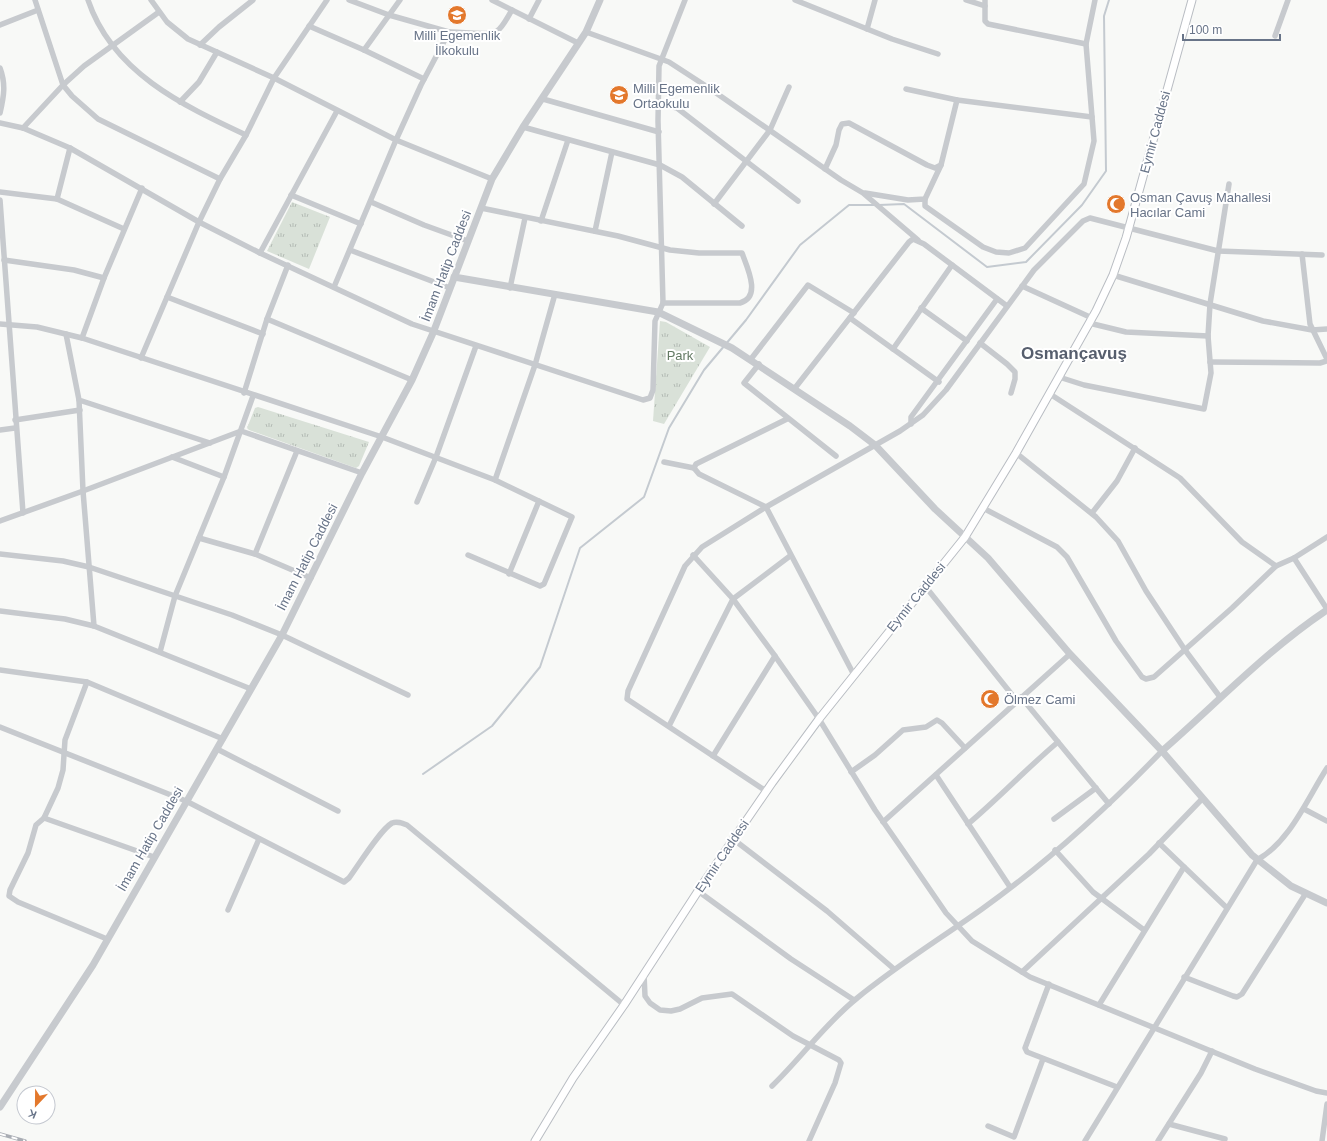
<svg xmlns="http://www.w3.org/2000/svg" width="1327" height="1141" font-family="Helvetica,sans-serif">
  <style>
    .park { fill: url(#park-tufts) }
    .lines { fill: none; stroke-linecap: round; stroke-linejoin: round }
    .stream { stroke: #c4cad0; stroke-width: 2 }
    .secondary-casing { stroke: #b9bdc3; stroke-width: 9 }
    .minor { stroke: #c7cace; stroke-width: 5.5 }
    .tertiary { stroke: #c7cace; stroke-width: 7 }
    .secondary { stroke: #fff; stroke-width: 7 }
    .rail-casing { stroke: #a9adb4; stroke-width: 3.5 }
    .rail { stroke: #fff; stroke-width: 2; stroke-dasharray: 6; stroke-linecap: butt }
    .labels { text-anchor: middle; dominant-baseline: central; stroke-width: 4; stroke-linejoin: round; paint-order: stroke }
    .poi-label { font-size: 13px; fill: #687488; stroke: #fff; text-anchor: start }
    .street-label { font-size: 13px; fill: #687488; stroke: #fff }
    .park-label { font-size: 13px; fill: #637a63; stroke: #fff }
    .district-label { font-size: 17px; font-weight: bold; fill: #565e6d; stroke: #fff }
  </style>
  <defs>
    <pattern id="park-tufts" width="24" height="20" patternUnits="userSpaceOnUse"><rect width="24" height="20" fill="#d9e1d8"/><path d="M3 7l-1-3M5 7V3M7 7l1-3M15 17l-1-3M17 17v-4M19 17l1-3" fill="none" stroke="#b4bbb5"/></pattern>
  </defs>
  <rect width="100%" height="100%" fill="#f8f9f7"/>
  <g class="park">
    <path d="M292,202L330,217L309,269L267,251Z"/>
    <path d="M660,321L666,322L710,347L664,424L653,421Z"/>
    <path d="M258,407L369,442L359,466L356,468L249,430L247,428L255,408Z"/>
  </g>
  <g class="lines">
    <g class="stream">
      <path d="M879,205L904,204L987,267L1026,262L1082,205L1106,171L1104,16L1109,0"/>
      <path d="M423,774L492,726L540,667L580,548L644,497L669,428L704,370L746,320L800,245L849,205H874"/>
    </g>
    <g class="secondary-casing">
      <path id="secondary" d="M535,1141L573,1078L624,1005L702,885L772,783L819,719L965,537L1016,453L1096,311L1113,275L1126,238L1192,0"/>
    </g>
    <g class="minor">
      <path d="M35,0L63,85L72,96L98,119L220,179"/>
      <path d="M88,0C112,72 182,105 246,135"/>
      <path d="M151,0L167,22L188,39L274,78L396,140L492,179"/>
      <path d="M349,0L389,15L449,32"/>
      <path d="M492,0L578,43"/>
      <path d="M795,0L892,39L938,54"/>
      <path d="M966,0L985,6"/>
      <path d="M985,0V21L988,24L1086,44"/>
      <path d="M529,19L539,0"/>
      <path d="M0,25L38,10"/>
      <path d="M309,26L364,50L424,79"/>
      <path d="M867,29L875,0"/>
      <path d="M586,32L669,62L709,88L841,180L863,193L918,240"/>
      <path d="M1275,36L1288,0"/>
      <path d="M200,45L219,27L253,0"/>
      <path d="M364,50L400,0"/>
      <path d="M0,68C6,84 4,96 0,113"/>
      <path d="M906,89L957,100L1092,117"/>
      <path d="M543,99L659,132"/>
      <path d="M180,102L199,82L217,52"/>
      <path d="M658,103L677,108L798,201"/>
      <path d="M0,123L23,128L70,148L199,222L260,253L412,324L643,400L650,398L653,390L655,321L663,303L658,121L659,66L685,0"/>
      <path d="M523,127L660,165L682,177L742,226"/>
      <path d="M23,128L63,85L84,66L159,12"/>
      <path d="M825,169L836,145L839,130L842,124L849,123L927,165L935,168L941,165L957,100"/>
      <path d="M0,192L57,199L70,148"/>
      <path d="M865,193L908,200L925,199L941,165"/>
      <path d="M291,195L361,224"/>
      <path d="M57,199L124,229"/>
      <path d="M925,199V206L983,247L996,252L1009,253L1025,248L1084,184L1094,141L1086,44L1095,0"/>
      <path d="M0,200L23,513"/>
      <path d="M371,202L424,225L468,241"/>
      <path d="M714,204L770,130L789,87"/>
      <path d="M481,208L618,236L670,250L699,253H742C747,267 762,297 740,303H663"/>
      <path d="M541,221L568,140"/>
      <path d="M595,231L612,152"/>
      <path d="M350,250L450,288"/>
      <path d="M260,253L337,111"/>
      <path d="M1302,254L1310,324L1327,359"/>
      <path d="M4,260L74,270L104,278"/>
      <path d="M1113,275L1263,321L1312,330L1327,329"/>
      <path d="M1022,286L1092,318"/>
      <path d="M334,287L396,140L421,85L449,32C460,31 488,37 497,31C503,27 508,16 512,10"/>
      <path d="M510,288L525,218"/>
      <path d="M167,297L263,334"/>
      <path d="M921,308L967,341"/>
      <path d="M850,318L939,382"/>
      <path d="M267,319L412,380"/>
      <path d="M1089,323L1126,332L1208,336"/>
      <path d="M0,324L37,327L82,338L382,437L495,480L572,517L544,584L540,586L468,555"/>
      <path d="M66,334L79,400L210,443"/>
      <path d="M82,338L104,278L142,188"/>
      <path d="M980,343L1007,364L1015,372V379L1011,393"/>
      <path d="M893,349L952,265"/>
      <path d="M141,358L199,222L220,179L246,135L274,78L327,0"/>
      <path d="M751,359L808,285L854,313"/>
      <path d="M1210,362L1320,363L1327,361"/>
      <path d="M759,364L744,383L836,456"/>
      <path d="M1059,377L1084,385L1204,409L1211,373L1208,336L1210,304L1229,184"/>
      <path d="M795,388L909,242L913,239L924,244L1007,306"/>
      <path d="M244,393L267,319L288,265"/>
      <path d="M1050,394L1180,478L1242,542L1276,566"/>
      <path d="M79,400L83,491L94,626"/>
      <path d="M787,419L696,464L694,468L699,474L766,507L854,675"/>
      <path d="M15,420L80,410"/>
      <path d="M911,424V417L997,299"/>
      <path d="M0,430L15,428"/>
      <path d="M1016,453L1096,517L1118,541L1146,591L1185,650L1220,697"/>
      <path d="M172,457L224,477"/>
      <path d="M664,462L694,468"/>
      <path d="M495,480L535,365L555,294"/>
      <path d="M417,502L436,457L476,346"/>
      <path d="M983,508L1057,547L1067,557L1116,641L1142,677L1146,679L1154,677L1232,608L1276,566L1294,558L1327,537"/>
      <path d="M1092,513L1117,481L1135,448"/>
      <path d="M0,521L83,491L241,431L362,473"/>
      <path d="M199,538L255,554L311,578"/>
      <path d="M0,554L63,561L89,567L232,615L282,635L408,695"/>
      <path d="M255,554L297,451"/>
      <path d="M693,555L733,599L775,656L819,719L875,810L900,846L946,913L972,941L1030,977L1255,1069L1316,1091L1327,1093"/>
      <path d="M1294,558L1327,609"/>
      <path d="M509,574L539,501"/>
      <path d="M925,586L1017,701"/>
      <path d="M0,611L65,619L94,626L251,689"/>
      <path d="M160,652L175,596L224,477L253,396"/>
      <path d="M0,670L87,682L223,739"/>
      <path d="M87,682L65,740L63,770L58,788L44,818L36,825L28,853L10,890L9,896L18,902L107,939"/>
      <path d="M1021,697L1109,804"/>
      <path d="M669,726L733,599L790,556"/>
      <path d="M0,727L186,801L344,882L349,878C358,866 380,830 392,823C397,821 402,823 407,825L624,1005"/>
      <path d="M217,749L338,811"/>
      <path d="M713,756L775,656"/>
      <path d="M851,772L875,755L903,730L926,727L937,720L942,723L965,748"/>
      <path d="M936,775L1010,887"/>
      <path d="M766,791L627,699L628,691L685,566L702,547L766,507L900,431L923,415L946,390L1034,270L1083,221L1090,218L1218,251L1322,255"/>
      <path d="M1304,809L1327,821"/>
      <path d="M44,818L154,857"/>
      <path d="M1054,819L1096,788"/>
      <path d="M883,822L1070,654"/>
      <path d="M968,824C999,798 1027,768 1058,742"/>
      <path d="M733,839L827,911L894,969"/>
      <path d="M1159,843L1227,908"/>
      <path d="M1055,850L1093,892L1144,930"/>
      <path d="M698,891L791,959L854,1000"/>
      <path d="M228,910L259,839"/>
      <path d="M1022,972L1149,854L1202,799"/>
      <path d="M644,974L645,996L650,1003L660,1010L671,1011L680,1009L702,998L732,994L793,1036L839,1060L841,1063L835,1083L809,1141"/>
      <path d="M1184,977L1233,996L1237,997L1242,994L1306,893"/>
      <path d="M1049,984L1025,1048L1027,1052L1117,1087"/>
      <path d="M1099,1005L1184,867"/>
      <path d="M772,1086C801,1058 825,1024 856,999C896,966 940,939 982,909C1045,864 1108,807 1162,751"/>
      <path d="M1169,1124L1225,1139"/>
      <path d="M988,1126L1014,1137L1043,1059"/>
      <path d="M1085,1141L1257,860C1290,842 1308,797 1327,768"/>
      <path d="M1158,1141L1201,1073L1212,1051"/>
      <path d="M1322,1141L1327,1104"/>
    </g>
    <g class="tertiary">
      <path d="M454,277L658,312L732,348L850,426L875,445L935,509L988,558L1070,654L1162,751L1252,855L1291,886L1327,903"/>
      <path d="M1162,751C1216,704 1267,650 1327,610"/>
      <path d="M0,1107L93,965L282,635L362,473L412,380L433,333L492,179L523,127L586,32L600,0"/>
    </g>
    <use href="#secondary" class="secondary"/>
    <g class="rail-casing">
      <path id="rail" d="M0,1134L25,1141"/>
    </g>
    <use href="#rail" class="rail"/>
  </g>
  <defs>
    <g id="school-disc" transform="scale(1)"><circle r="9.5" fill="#e3782c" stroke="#fff"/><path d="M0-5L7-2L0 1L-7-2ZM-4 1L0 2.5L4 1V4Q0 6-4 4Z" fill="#fff"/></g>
    <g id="mosque-disc" transform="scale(1)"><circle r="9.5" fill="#e3782c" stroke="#fff"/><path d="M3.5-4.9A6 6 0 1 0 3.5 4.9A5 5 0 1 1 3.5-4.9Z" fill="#fff"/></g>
  </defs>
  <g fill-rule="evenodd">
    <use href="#school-disc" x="457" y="15"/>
    <use href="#school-disc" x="619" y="95"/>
    <use href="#mosque-disc" x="1116" y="204"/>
    <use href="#mosque-disc" x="990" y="699"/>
  </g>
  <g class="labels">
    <g class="poi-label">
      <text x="457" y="35" text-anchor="middle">Milli Egemenlik<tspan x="457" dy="15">İlkokulu</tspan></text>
      <text x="633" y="88">Milli Egemenlik<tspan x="633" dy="15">Ortaokulu</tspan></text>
      <text x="1130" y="197">Osman Çavuş Mahallesi<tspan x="1130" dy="15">Hacılar Cami</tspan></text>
      <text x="1004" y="699">Ölmez Cami</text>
    </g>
    <g class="street-label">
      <text transform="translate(1155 132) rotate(-75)">Eymir Caddesi</text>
      <text transform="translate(446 266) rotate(-69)">İmam Hatip Caddesi</text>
      <text transform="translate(307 557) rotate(-63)">İmam Hatip Caddesi</text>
      <text transform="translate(916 597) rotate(-51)">Eymir Caddesi</text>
      <text transform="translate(150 839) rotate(-60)">İmam Hatip Caddesi</text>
      <text transform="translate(722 856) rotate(-56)">Eymir Caddesi</text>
    </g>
    <g class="park-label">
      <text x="680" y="355">Park</text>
    </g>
    <g class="district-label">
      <text x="1074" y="353">Osmançavuş</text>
    </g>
  </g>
  <g transform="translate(36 1105) rotate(202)"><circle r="19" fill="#ffffff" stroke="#c3c7cf"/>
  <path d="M0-3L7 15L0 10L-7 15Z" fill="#e3782c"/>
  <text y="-6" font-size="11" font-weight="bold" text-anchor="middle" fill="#687488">K</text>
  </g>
  <path d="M1183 34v6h97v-6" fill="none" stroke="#687488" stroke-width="2"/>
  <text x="1189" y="34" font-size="12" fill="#687488" stroke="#ffffff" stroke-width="3" paint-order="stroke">100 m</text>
</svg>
